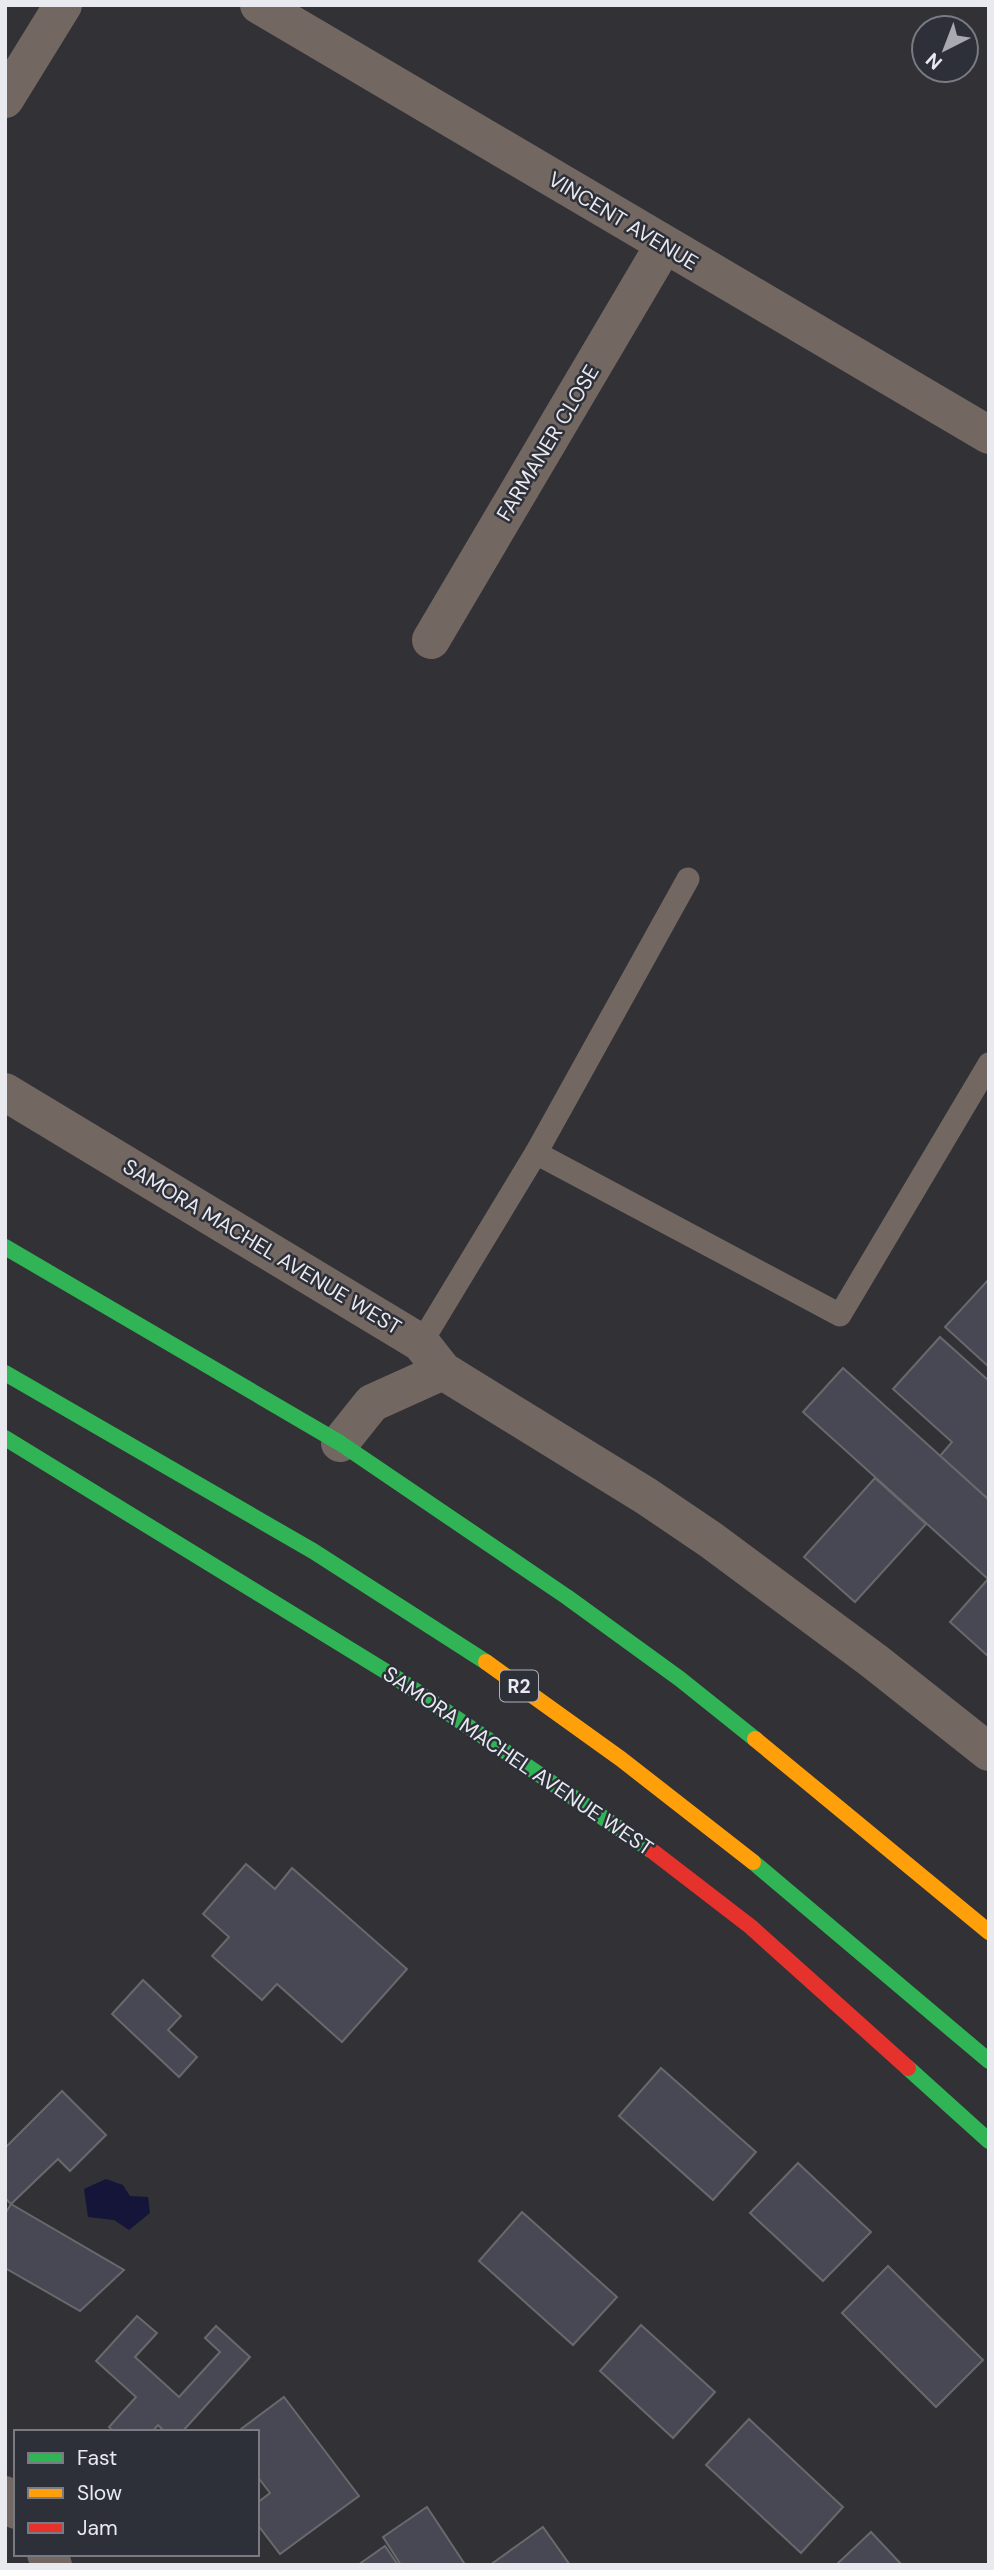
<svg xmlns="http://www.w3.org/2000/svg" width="994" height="2570" font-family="'DM Sans',sans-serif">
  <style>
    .water { fill: #15153a }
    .building { fill: #474853; stroke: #69696d; stroke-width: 2 }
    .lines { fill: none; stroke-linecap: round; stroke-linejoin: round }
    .lane { stroke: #736762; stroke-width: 23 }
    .street { stroke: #736762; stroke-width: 38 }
    .fast { stroke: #30b455; stroke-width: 16 }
    .slow { stroke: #ff9f0a; stroke-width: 16 }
    .jam { stroke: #e5322d; stroke-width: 16 }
    .labels { text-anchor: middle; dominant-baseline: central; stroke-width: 5; stroke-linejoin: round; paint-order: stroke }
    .shield { fill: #2e3039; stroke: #b1b2b9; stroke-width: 2 }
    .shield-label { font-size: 19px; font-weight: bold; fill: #e9eaf0 }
    .street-label { font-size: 21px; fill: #e9eaf0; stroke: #2e3039 }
  </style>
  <rect width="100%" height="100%" fill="#313136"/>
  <path class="water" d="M106,2179L123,2185L130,2196L148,2197L150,2213L129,2230L114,2220L88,2217L84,2189Z"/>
  <g class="building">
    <path d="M989,1279V1367L945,1327Z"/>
    <path d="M940,1337L989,1381V1500L940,1456L952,1442L893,1389Z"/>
    <path d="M843,1368L989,1500L988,1579L803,1412Z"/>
    <path d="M875,1478L926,1524L855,1602L804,1557Z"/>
    <path d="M989,1578V1657L950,1622Z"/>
    <path d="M246,1864L275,1889L292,1868L407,1969L342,2042L277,1984L262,2000L212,1956L229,1937L203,1914Z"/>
    <path d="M143,1980L181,2016L168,2030L197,2057L179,2077L112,2014Z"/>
    <path d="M661,2068L756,2152L713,2200L619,2116Z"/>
    <path d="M62,2091L106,2135L70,2171L58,2159L11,2204L5,2198V2148Z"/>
    <path d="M798,2163L871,2232L823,2281L750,2213Z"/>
    <path d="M11,2204L124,2270L80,2311L5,2268V2214Z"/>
    <path d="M522,2212L617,2297L573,2345L479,2261Z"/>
    <path d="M888,2266L983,2360L936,2407L842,2313Z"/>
    <path d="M137,2316L157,2333L135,2357L179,2397L220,2352L205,2338L216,2326L250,2357L182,2432H165L158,2425L152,2432H114L109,2427L136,2397L96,2361Z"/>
    <path d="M641,2325L715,2392L673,2438L600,2371Z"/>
    <path d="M284,2397L359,2496L280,2554L257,2524V2503L270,2493L257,2476V2432H237Z"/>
    <path d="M749,2419L843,2507L801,2553L706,2465Z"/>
    <path d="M427,2507L464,2563L461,2565H401L383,2537Z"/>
    <path d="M543,2527L570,2565H490Z"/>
    <path d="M871,2532L902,2565H836Z"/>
    <path d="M385,2546L398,2565H358Z"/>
  </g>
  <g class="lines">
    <g class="lane">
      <path d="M536,1153L840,1315L989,1064"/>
      <path d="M421,1343L536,1153L688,879"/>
    </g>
    <g class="street">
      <path d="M259,5L989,435"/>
      <path d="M5,99L63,5"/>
      <path d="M431,640L664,245"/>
      <path d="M5,1092L421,1343L443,1371L646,1496L711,1540L874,1661L989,1752"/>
      <path d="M340,1443L372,1403L443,1371"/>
      <path d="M5,2495L16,2510"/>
      <path d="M46,2554L53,2565"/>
    </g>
    <g class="fast">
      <path d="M5,1247L340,1443L567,1597L680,1679L755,1739"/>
      <path d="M5,1373L313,1551L486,1662"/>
      <path d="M5,1438L398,1679L651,1850"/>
      <path d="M753,1862L989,2061"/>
      <path d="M908,2068L989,2141"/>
    </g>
    <g class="slow">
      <path d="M486,1662L621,1759L753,1862"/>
      <path d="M755,1739L989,1932"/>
    </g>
    <path class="jam" d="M651,1850L751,1927L908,2068"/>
  </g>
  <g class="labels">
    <rect class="shield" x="500" y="1670.5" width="38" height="31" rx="5"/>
    <g class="shield-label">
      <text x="519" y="1686">R2</text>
    </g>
    <g class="street-label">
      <text transform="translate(623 221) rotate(31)">VINCENT AVENUE</text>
      <text transform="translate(548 443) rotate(-59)">FARMANER CLOSE</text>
      <text transform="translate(262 1247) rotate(31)">SAMORA MACHEL AVENUE WEST</text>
      <text transform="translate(518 1761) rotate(34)">SAMORA MACHEL AVENUE WEST</text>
    </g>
  </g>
  <rect width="994" height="2570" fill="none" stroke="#e9eaf0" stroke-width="14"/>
  <rect x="14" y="2430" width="245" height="126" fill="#2e3039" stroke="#797a82" stroke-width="2"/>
  <rect x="28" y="2453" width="35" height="10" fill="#30b455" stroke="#797a82" stroke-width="2"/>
  <text x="77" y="2465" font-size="21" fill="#e9eaf0">Fast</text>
  <rect x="28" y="2488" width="35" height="10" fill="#ff9f0a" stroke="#797a82" stroke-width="2"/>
  <text x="77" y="2500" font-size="21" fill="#e9eaf0">Slow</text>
  <rect x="28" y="2523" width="35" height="10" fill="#e5322d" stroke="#797a82" stroke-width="2"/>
  <text x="77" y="2535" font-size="21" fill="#e9eaf0">Jam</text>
  <g transform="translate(945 49) rotate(222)"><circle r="33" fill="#2e3039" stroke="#797a82" stroke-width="2"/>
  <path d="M0-5L12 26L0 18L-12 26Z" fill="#a9a9af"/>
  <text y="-10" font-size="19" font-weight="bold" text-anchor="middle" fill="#e9eaf0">N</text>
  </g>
</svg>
